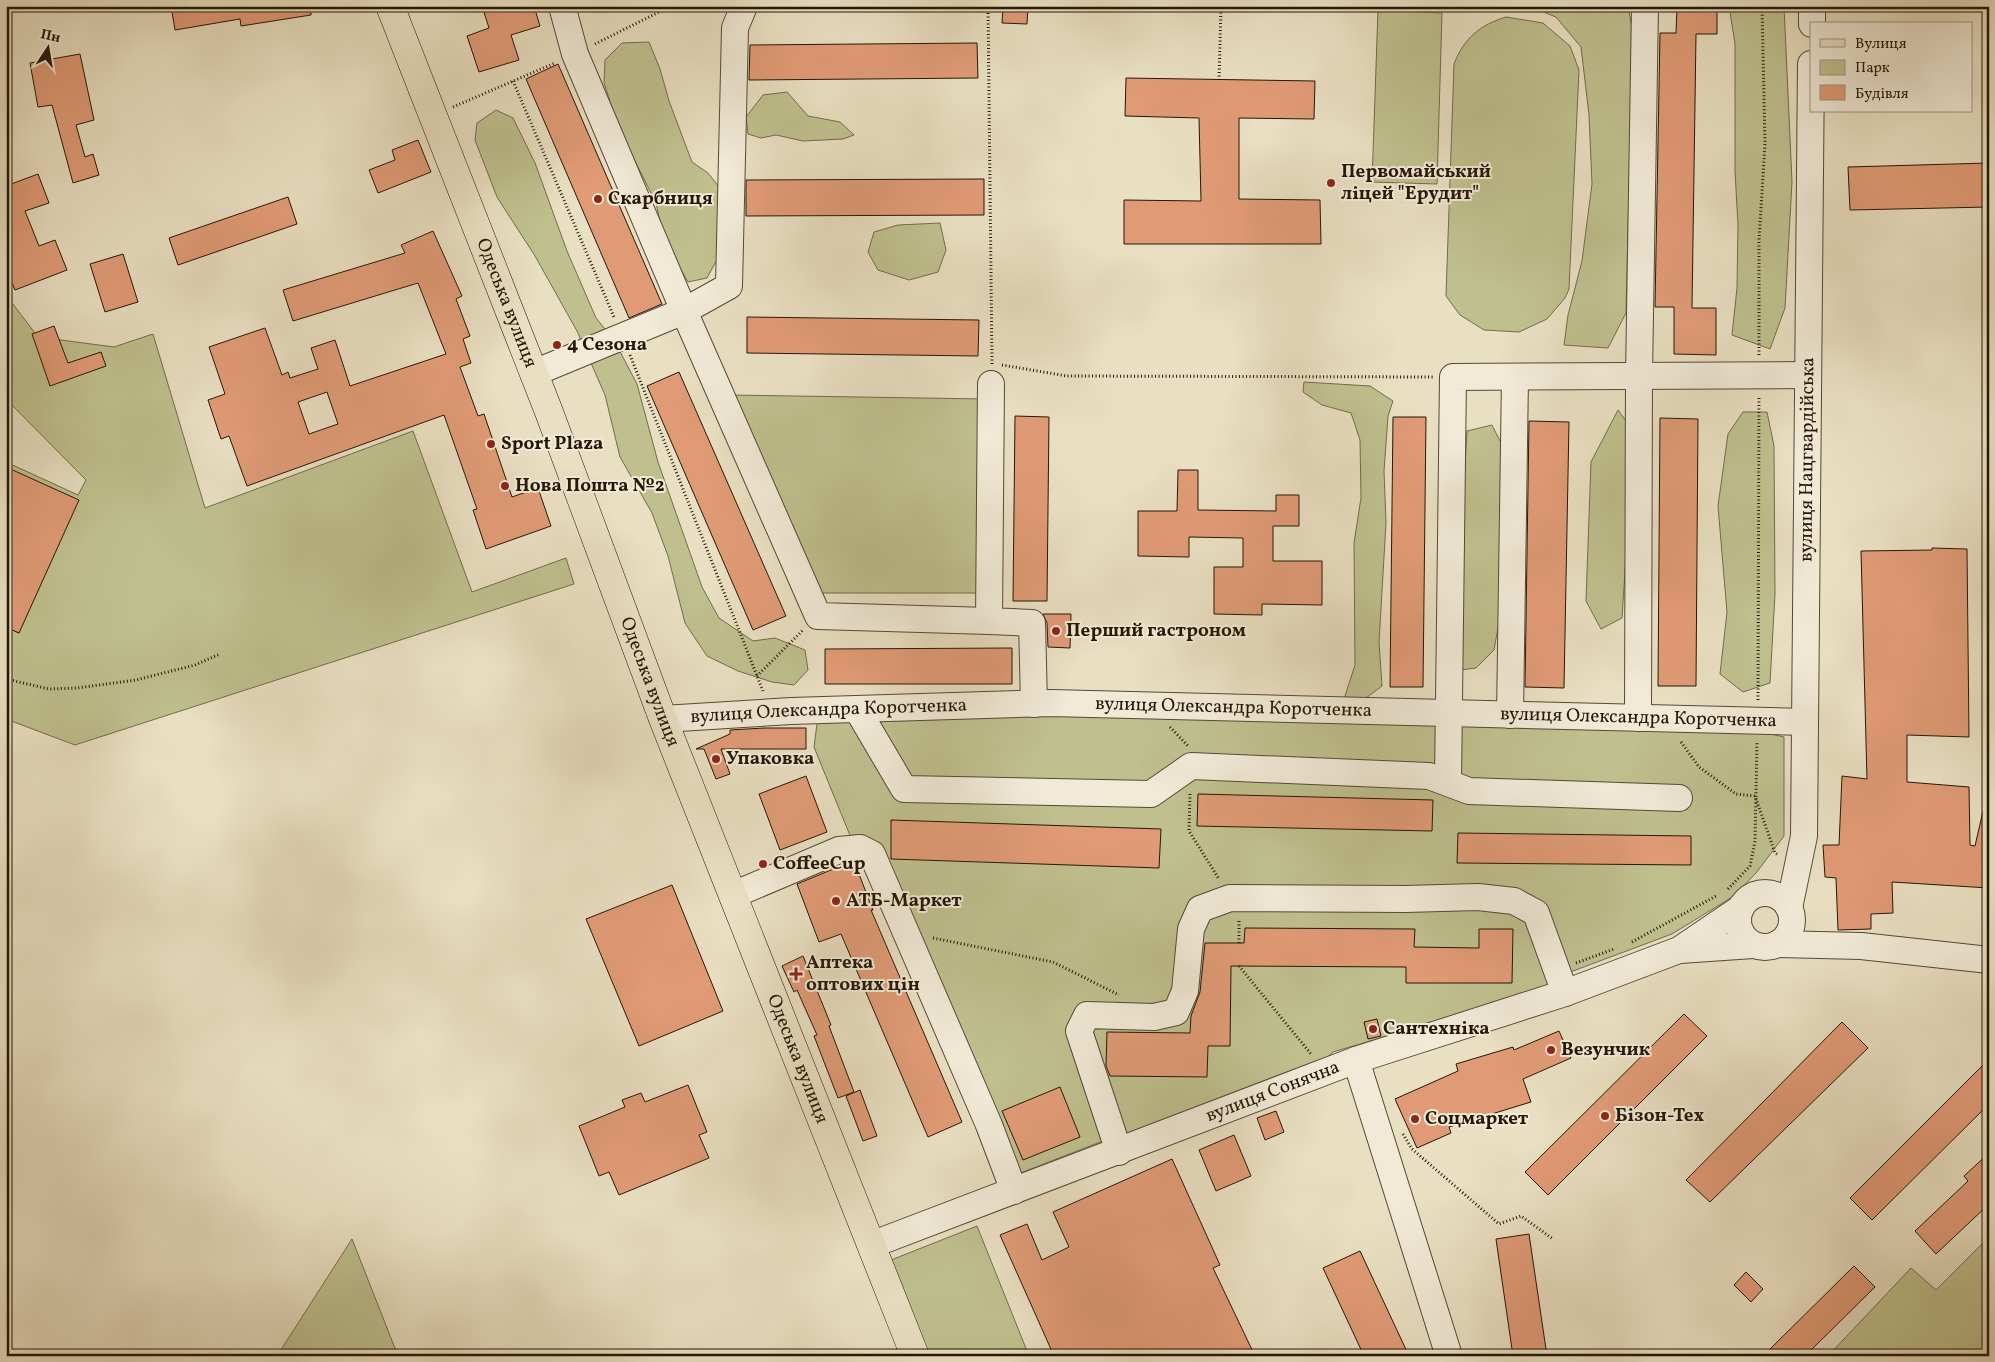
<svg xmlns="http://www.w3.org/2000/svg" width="1995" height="1362" font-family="Vollkorn,serif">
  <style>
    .green { fill: #bfc08e; stroke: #726c4a }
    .building { fill: #e09b76; stroke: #241706; fill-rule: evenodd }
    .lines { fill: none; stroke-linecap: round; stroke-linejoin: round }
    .minor-casing { stroke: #554935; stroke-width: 28 }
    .major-casing { stroke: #241706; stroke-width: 29 }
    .path { stroke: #241706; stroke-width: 3; stroke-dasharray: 1 2.5; stroke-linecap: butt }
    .minor { stroke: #f1ead7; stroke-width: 26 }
    .major { stroke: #e9dfc2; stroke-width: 28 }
    .poi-dot { fill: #8f2418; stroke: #f1ead7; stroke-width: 2 }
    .labels { text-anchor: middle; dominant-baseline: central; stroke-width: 4; stroke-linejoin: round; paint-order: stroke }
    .poi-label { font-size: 19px; font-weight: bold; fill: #241706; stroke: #f1ead7; text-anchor: start }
    .street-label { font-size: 19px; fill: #241706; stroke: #f1ead7 }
  </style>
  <rect width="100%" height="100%" fill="#e9dfc2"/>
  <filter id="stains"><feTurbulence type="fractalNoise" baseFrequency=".004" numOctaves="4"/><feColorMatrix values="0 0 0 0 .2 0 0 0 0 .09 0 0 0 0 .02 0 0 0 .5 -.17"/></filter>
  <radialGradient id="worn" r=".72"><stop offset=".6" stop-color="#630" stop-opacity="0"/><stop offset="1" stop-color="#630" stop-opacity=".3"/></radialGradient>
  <g class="green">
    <path d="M1528,6H1628L1637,55L1636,112L1629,185L1626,313L1608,348L1564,345L1568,315L1582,261L1592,184L1589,115L1581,47L1556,17Z"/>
    <path d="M1729,6H1784L1792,182L1785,308L1770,349L1732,335L1737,288L1738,225L1735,171V44Z"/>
    <path d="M1378,10L1442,13L1437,184L1372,182Z"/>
    <path d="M1506,17L1543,23L1570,46L1579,70L1569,289L1565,298L1547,319L1519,332L1484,330L1460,315L1446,296L1454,64C1464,38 1480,25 1506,17Z"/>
    <path d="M649,42L660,69L669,101L692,162L708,173L719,187L720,254L707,278L688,282L664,240L656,203L619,129L604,83L605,60L622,43Z"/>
    <path d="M787,92L808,116L840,122L854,135L843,139L803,141L776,135L761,138L748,134L746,117L763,95Z"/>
    <path d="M496,110L513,118L535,163L567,251L596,318L614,340L637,384L658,462L702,587L719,618L753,641L775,638L805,650L808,670L794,685L772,682L738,671L707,656L685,623L668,556L652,513L620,457L605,395L577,331L535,256L497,197L475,140L477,123Z"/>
    <path d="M940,223L946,250L938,272L909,280L878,270L868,252L874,232L898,225Z"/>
    <path d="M6,295L38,337L114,347L153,334L205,508L413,431L472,592L566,558L574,584L75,745L6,719V627L19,633L6,462L78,495L86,480L6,399Z"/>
    <path d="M1304,382L1370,386L1393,401L1388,416L1384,471L1386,523L1379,642L1382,686L1366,698L1344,699L1355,665L1354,543L1361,498L1360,440L1351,413L1322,405L1303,392Z"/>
    <path d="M730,395L987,399L983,593H815Z"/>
    <path d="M1618,410L1634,432L1622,618L1601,629L1586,601L1591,462Z"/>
    <path d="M1743,412H1767L1774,446L1775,594L1770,683L1743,692L1720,674L1727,612L1718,506L1728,434Z"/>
    <path d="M1492,425L1502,445L1501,611L1494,650L1476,668L1460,670L1461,535L1467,431Z"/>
    <path d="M1036,708L1437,722L1440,768L1191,762L1159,784L906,783L873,714Z"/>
    <path d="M854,715L901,791L1121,798L1191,772L1454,779L1462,720L1757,731L1784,737V836L1756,873L1734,896L1672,934L1565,974L1538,910L1200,909L1173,1008L1087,1011L1108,1139L1013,1176L851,838L814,747L818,716Z"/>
    <path d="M1477,902L1532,917L1551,979L1547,988L1333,1052L1324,1060L1122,1136L1090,1050L1092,1020L1178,1016L1205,914L1238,903Z"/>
    <path d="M977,1226L1029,1356H924L886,1262Z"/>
    <path d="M1989,1237V1356H1828L1911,1268L1936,1290Z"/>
    <path d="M352,1239L398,1356H277Z"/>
  </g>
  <g class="building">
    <path d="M171,6H311V15L241,26L240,19L175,30Z"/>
    <path d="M482,6H534L540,26L511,35L519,60L479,72L467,36L489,28Z"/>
    <path d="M1003,6H1028L1027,24L1002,23Z"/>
    <path d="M1677,6H1717V34H1696L1692,308H1716V355L1674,354V307H1655L1660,33H1676Z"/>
    <path d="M977,43L978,78L749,80L750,45Z"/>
    <path d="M80,54L94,120L76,125L85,157L93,154L99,175L73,183L52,105L38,107L30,63Z"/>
    <path d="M558,64L662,304L629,318L526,79Z"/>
    <path d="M1126,78L1315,81L1314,119L1239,118V199L1320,200L1321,244H1124V200L1201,201L1199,118L1125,116Z"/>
    <path d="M418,140L431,172L378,193L369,170L395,160L392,150Z"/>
    <path d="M1989,163V207L1850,210L1848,167Z"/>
    <path d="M38,174L49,203L25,211L39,246L55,240L67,270L15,290L6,268V231L12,229L6,215V186Z"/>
    <path d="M984,179V215L746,216V180Z"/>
    <path d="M288,197L297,224L178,265L169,238Z"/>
    <path d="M433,231L462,296L456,299L470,336L463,339L471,363L460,367L478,416L484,414L512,497L538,488L551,526L486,549L473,510L477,509L444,415L247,486L229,436L221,439L208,400L225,394L209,347L265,328L282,375L288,372L290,378L318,369L311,348L335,340L350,386L446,354L418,283L293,321L283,290L405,253L401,245ZM327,392L338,424L309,434L298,402Z"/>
    <path d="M123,254L138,302L105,312L90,264Z"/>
    <path d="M747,317L979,320L978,356L747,353Z"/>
    <path d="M54,326L68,363L101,352L106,366L50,386L32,334Z"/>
    <path d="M679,372L786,616L753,630L647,386Z"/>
    <path d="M1015,416L1049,417L1047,601H1013Z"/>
    <path d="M1393,417H1426L1423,687H1390Z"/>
    <path d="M1660,418L1698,419L1696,686H1658Z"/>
    <path d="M1529,421L1569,422L1564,688L1525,687Z"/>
    <path d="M6,467L79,500L19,633L6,627Z"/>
    <path d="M1178,470H1198V510L1276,511V495H1299V526H1273V561H1322V605L1262,604V615L1214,614V567H1243V538L1189,537V557L1138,556V511H1177Z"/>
    <path d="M1932,548L1967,549L1969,737L1907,735V782L1969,787L1970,845L1975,846L1983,811L1989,812V888L1892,882L1893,913L1871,914V929L1838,930L1836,878L1825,877L1823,845H1839L1842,776L1867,779L1861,551L1932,550Z"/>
    <path d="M1043,614H1071L1070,648L1048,647L1047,623Z"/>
    <path d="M1012,648V684H825V649Z"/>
    <path d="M764,728H806V749H721L730,774L716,779L704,749H696L730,734V730Z"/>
    <path d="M806,776L827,832L780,850L759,794Z"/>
    <path d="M1198,794L1433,800L1432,831L1197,826Z"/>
    <path d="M891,820L1161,829L1159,868L891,859Z"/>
    <path d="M1458,833L1691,836V865L1457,863Z"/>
    <path d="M855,864L873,910H871L962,1122L928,1137L841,934L819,942L797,884L843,865Z"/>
    <path d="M672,885L723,1011L639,1046L586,919Z"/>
    <path d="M1245,928L1415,929L1414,947L1479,948V929H1513L1512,983H1406V967L1231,966L1230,1046H1208L1207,1077L1110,1076L1106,1066L1107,1032L1190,1033L1191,1016L1200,992L1205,943H1244Z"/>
    <path d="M803,956L831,1025L829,1026L854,1092L838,1098L814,1036L817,1035L797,990L794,992L782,966Z"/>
    <path d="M1684,1014L1707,1036L1548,1195L1525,1172Z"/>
    <path d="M1377,1019L1381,1036L1368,1039L1364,1022Z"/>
    <path d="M1842,1022L1868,1048L1710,1202L1686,1180Z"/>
    <path d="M1559,1031L1571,1058L1523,1079L1531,1102L1449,1127L1451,1133L1417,1148L1395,1099L1458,1071L1456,1064L1513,1047L1514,1050Z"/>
    <path d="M1989,1059V1104L1872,1220L1850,1198Z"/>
    <path d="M688,1085L707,1132L699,1135L709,1158L619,1195L609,1172L599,1176L579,1126L625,1107L622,1100L641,1093L645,1102Z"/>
    <path d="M1060,1087L1080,1137L1023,1160L1002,1111Z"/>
    <path d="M860,1090L877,1136L863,1141L846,1096Z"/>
    <path d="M1276,1111L1284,1132L1265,1140L1257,1118Z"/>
    <path d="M1234,1135L1251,1176L1216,1191L1199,1150Z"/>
    <path d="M1989,1153V1204L1936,1254L1915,1231L1968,1181L1964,1176Z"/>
    <path d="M1172,1159L1220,1265L1213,1268L1255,1356H1054L1000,1235L1027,1224L1042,1260L1069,1247L1053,1212Z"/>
    <path d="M1529,1234L1547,1356H1513L1496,1239Z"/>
    <path d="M1360,1251L1409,1356H1364L1323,1268Z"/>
    <path d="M1854,1266L1875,1287L1805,1356H1763Z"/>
    <path d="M1746,1272L1763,1289L1751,1302L1734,1285Z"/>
  </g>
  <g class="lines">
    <g class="minor-casing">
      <g id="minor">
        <path d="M562,6L575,54L684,311L818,616L989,621"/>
        <path d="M1812,24V6"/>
        <path d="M534,373L684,311L729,286L735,28L744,6"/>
        <path d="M991,384L989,621L1032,623L1034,704"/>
        <path d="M857,709L904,789L1151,794L1191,766L1429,776L1469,791L1679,798"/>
        <path d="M1510,715L1515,377"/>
        <path d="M1638,718L1639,376L1645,6"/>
        <path id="s1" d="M663,719L791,711L1051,703L1805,722"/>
        <path d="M1448,782L1453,377L1808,375"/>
        <circle cx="1765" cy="920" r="27"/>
        <path d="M733,895L839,850L860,848L872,854L989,1125L1014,1191"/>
        <path id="s2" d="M1789,908L1804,836L1811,64"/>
        <path d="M1777,944L1861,946L1989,960"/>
        <path d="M1680,950L1753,945"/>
        <path d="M1356,1060L1449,1356"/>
        <path d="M1119,1152L1079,1031L1087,1015L1154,1017L1176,1012L1185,991L1191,929L1200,909L1230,898L1405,899L1478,897L1514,901L1536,913L1565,993"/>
        <path id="s3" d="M871,1245L1356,1060L1565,993L1679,950L1741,908"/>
      </g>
    </g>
    <g class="major-casing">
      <g id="major">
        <path id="s4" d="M390,6L549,412L663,719L915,1356"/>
      </g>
    </g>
    <g class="path">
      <path d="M988,6L992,364"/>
      <path d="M595,44L671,6"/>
      <path d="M1219,80L1221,6"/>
      <path d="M513,81L614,317"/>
      <path d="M453,107L555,63"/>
      <path d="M630,355L763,691"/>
      <path d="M1759,355V240L1765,144L1762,6"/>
      <path d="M1002,365L1067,376L1433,377"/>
      <path d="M757,676L803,630"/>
      <path d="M6,679L49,689L77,688L136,680L195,665L220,654"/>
      <path d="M1758,700L1759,397"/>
      <path d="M1170,727L1188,746"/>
      <path d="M1681,742L1699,767L1736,794L1755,796L1775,853L1778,855"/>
      <path d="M1190,794L1189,831L1219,879"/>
      <path d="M1728,889L1750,866L1755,841L1757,742"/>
      <path d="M933,938L1053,962L1119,995"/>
      <path d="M1632,942L1716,896"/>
      <path d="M1239,943V919"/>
      <path d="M1576,963L1614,949"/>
      <path d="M1239,966L1311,1054"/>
      <path d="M1403,1134L1412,1149L1499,1224L1521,1216L1553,1239"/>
    </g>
    <use href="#minor" class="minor"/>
    <use href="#major" class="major"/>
  </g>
  <g class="poi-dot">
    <circle cx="1331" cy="183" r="5"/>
    <circle cx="598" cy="199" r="5"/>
    <circle cx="557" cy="345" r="5"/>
    <circle cx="491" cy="444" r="5"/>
    <circle cx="505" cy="486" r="5"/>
    <circle cx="1056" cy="631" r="5"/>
    <circle cx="716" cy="759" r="5"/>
    <circle cx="763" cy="864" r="5"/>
    <circle cx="836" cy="901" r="5"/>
    <path d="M793.5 966.5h5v5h5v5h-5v5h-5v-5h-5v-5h5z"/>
    <circle cx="1373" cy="1029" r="5"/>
    <circle cx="1551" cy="1050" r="5"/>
    <circle cx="1605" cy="1116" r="5"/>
    <circle cx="1415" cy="1119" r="5"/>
  </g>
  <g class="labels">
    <g class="poi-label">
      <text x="1341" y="172">Первомайський<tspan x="1341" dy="22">ліцей "Ерудит"</tspan></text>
      <text x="608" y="199">Скарбниця</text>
      <text x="567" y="345">4 Сезона</text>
      <text x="501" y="444">Sport Plaza</text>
      <text x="515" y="486">Нова Пошта №2</text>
      <text x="1066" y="631">Перший гастроном</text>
      <text x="726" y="759">Упаковка</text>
      <text x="773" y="864">CoffeeCup</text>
      <text x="846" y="901">АТБ-Маркет</text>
      <text x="806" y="963">Аптека<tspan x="806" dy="22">оптових цін</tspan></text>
      <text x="1383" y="1029">Сантехніка</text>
      <text x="1561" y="1050">Везунчик</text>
      <text x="1615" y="1116">Бізон-Тех</text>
      <text x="1425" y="1119">Соцмаркет</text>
    </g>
    <g class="street-label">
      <text stroke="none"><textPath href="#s4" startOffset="319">Одеська вулиця</textPath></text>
      <text stroke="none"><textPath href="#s2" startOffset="450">вулиця Нацгвардійська</textPath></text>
      <text stroke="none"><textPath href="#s4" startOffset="724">Одеська вулиця</textPath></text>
      <text stroke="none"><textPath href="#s1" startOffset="571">вулиця Олександра Коротченка</textPath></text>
      <text stroke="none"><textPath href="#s1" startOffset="166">вулиця Олександра Коротченка</textPath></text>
      <text stroke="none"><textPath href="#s1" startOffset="976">вулиця Олександра Коротченка</textPath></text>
      <text stroke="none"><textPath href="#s4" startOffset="1129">Одеська вулиця</textPath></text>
      <text stroke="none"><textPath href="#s3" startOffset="430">вулиця Сонячна</textPath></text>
    </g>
  </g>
  <rect width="1995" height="1362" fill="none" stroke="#e9dfc2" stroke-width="25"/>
  <rect x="8" y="8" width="1980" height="1347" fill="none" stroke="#241706" stroke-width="2.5"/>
  <rect x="12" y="12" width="1970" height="1337" fill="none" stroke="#241706"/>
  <rect x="1810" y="22" width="162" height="90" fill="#f1ead7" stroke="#9f9683"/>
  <rect x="1820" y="39" width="25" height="8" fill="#e9dfc2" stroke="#9f9683"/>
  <text x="1855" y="48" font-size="15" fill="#241706">Вулиця</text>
  <rect x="1820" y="60" width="25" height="15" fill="#bfc08e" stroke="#9f9683"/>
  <text x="1855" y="72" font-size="15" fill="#241706">Парк</text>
  <rect x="1820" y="85" width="25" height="15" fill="#e09b76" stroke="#9f9683"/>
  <text x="1855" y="98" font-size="15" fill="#241706">Будівля</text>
  <g transform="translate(48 48) rotate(12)" stroke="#f1ead7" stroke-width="4" paint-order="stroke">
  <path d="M0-4L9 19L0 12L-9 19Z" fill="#241706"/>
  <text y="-8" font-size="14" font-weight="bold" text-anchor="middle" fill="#241706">Пн</text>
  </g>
  <rect width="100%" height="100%" filter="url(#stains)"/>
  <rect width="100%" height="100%" fill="url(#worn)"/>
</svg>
